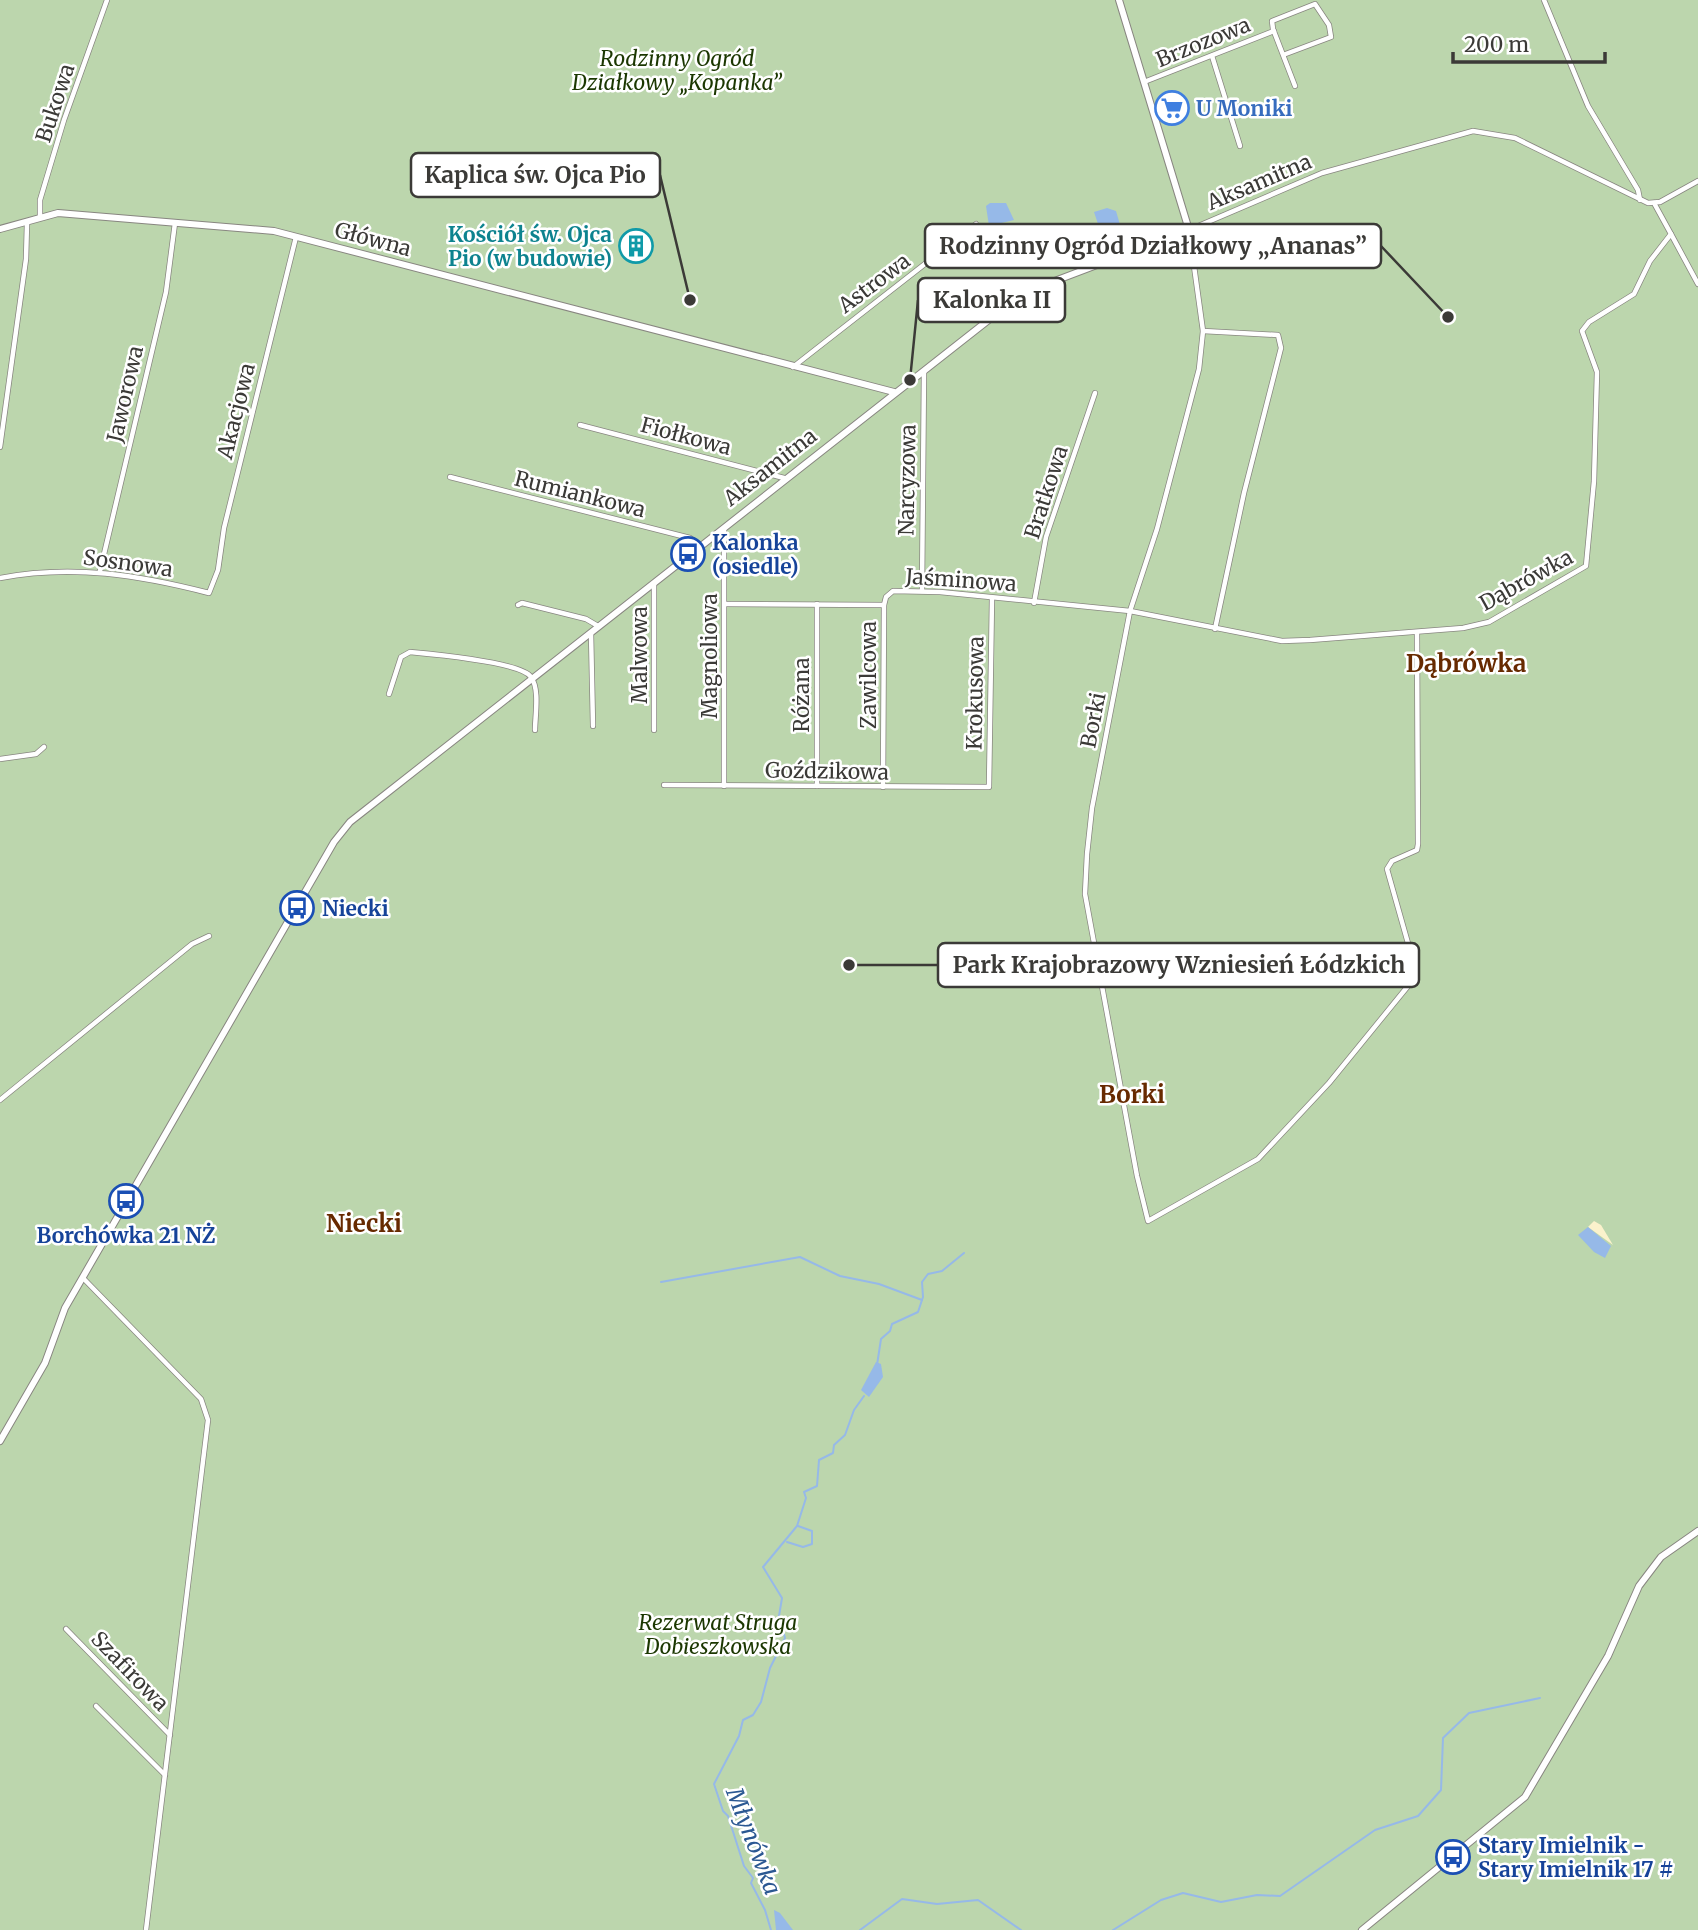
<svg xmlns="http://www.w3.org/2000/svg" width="1698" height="1930" font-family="Merriweather,serif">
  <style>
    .green { fill: #bcd6ad }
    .sand { fill: #fbf2cc }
    .water { fill: #96b9e8 }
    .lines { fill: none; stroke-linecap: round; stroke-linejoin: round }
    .stream { stroke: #96b9e8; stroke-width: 2 }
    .street-casing { stroke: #888680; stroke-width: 6 }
    .secondary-casing { stroke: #888680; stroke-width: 8 }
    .street { stroke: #fff; stroke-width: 4.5 }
    .secondary { stroke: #fff; stroke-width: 6 }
    .labels { text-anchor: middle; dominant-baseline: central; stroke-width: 5; stroke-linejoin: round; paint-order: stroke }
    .street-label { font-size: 21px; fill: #3b3a37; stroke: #fff }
    .park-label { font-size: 21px; font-style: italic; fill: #1b3701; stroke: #fff }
    .shop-label { font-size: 21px; font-weight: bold; fill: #366cbe; stroke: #fff; text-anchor: start }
    .culture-label { font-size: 21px; font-weight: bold; fill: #0d838f; stroke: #fff; text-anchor: end }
    .transit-label { font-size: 21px; font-weight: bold; fill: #164399; stroke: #fff; text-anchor: start }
    .water-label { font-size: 23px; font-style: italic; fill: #2b5892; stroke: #fff }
    .quarter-label { font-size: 24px; font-weight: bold; fill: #672a00; stroke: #fff }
    .leader { fill: none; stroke: #3b3a37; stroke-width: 2.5 }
    .callout-dot { fill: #3b3a37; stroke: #fff; stroke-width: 2.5 }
    .callout { fill: #fff; stroke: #3b3a37; stroke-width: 2.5 }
    .callout-label { font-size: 23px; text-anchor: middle; font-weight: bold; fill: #3b3a37 }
  </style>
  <rect width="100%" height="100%" fill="#fefbf5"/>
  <rect class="green" x="0" y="0" width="1698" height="1930"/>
  <path class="sand" d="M1594,1221L1601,1225L1613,1245L1588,1227Z"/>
  <g class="water">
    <path d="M990,203H1006L1014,220L989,226L986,206Z"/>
    <path d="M1107,208L1116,211L1125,242L1113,247L1105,245L1094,212Z"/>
    <path d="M1588,1227L1611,1246L1605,1258L1594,1252L1578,1235Z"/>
    <path d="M876,1362L881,1364L883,1377L869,1397L861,1390Z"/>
    <path d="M774,1910L780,1913L793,1930H776Z"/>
  </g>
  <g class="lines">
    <g class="stream">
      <path d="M661,1282L800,1257L840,1276L879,1284L922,1300"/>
      <path d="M877,1365L881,1339L890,1331L892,1324L918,1312L923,1297L922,1282L928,1274L942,1271L964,1253"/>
      <path d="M787,1542L803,1547L812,1544V1531L798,1526"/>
      <path d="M771,1930L765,1910L751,1883L753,1878L744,1866L728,1816L723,1811L714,1784L739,1736L743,1720L753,1715L761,1702L770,1668L785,1638L779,1616L782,1598L763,1567L797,1526L806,1498L804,1492L817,1486L819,1460L833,1453L834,1445L845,1435L854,1410L864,1396"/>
      <path d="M860,1930L902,1899L937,1904L978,1900L1021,1930"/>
      <path d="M1113,1930L1161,1900L1183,1893L1221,1902L1257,1895L1280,1896L1375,1830L1418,1816L1441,1790L1443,1738L1469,1713L1540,1698"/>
    </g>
    <g class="street-casing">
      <g id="street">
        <path d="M1544,0L1588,106L1638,190L1640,200"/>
        <path d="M1283,55L1331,37L1329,25L1315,4L1272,21L1273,29L1295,86"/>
        <path d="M1212,56L1240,146"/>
        <path d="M1144,82L1274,31"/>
        <path d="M40,216V200L64,120L107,0"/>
        <path d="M1671,234L1698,284"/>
        <path d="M1203,331L1278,335L1281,348L1244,493L1215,629"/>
        <path d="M793,367L976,224"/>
        <path d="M580,425L784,478"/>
        <path d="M0,447L26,259L27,224"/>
        <path d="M450,477L690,538L700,545"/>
        <path d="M724,528V786"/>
        <path d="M100,571L166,292L175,223"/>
        <path d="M0,578C72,564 139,575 209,593L218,570L224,528L296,237"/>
        <path d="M654,584V730"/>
        <path d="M922,591L924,371"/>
        <path d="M1034,603L1046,537L1095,393"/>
        <path d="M725,604L884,605"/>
        <path d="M518,605L522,603L586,619L598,626"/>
        <path d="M591,633L593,726"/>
        <path d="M1417,633L1418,844L1417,850L1392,861L1387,869L1417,975L1329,1083L1258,1159L1148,1221L1137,1176L1085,894L1087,854L1092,808L1130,611L1157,529L1199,369L1203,331L1189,230L1322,173L1473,131L1515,138L1648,203L1660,202L1698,181"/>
        <path d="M389,694L401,657L410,652C431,654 521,662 531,677C540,689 535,716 535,730"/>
        <path d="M0,759L36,754L44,747"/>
        <path d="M664,785L989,787L992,598"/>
        <path d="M817,786V604"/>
        <path d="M883,787L884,605L886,597L893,591L940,592L1130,611L1282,641L1310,640L1463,628L1489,622L1586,566L1594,481L1597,372L1582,331L1589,322L1634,294L1650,261L1671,234L1654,203"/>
        <path d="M0,1100L192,944L209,936"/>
        <path d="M83,1278L201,1399L208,1420L146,1930"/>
        <path d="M66,1629L170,1735"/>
        <path d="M96,1706L165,1775"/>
      </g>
    </g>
    <g class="secondary-casing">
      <g id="secondary">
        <path d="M0,229L58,213L274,231L894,392"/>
        <path d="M0,1441L45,1363L65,1308L334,842L350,822L1023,293L1189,230L1119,0"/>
        <path d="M1362,1930L1525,1797L1608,1656L1639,1586L1661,1557L1698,1531"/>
      </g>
    </g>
    <use href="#street" class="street"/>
    <use href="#secondary" class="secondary"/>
  </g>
  <defs>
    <g id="supermarket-ring" transform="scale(1.75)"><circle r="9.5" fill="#fff" stroke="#3f7fe0" stroke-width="1.5"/><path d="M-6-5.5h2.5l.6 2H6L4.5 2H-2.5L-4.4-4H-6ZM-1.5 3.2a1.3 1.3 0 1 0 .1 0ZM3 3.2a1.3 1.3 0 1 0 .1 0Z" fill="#3f7fe0"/></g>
    <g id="building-ring" transform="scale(1.75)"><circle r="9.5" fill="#fff" stroke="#0f9aa8" stroke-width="1.5"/><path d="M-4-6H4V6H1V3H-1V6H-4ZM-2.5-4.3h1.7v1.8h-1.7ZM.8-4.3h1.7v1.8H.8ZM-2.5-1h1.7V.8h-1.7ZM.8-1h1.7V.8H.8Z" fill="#0f9aa8"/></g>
    <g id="bus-ring" transform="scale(1.75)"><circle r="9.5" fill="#fff" stroke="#1a4fb4" stroke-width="1.5"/><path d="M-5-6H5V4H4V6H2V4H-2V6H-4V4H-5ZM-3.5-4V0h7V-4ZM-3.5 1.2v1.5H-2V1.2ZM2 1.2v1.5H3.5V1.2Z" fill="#1a4fb4"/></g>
  </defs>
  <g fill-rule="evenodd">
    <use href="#supermarket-ring" x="1172" y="108"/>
    <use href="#building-ring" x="636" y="246"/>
    <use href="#bus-ring" x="688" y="554"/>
    <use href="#bus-ring" x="297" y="908"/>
    <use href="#bus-ring" x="126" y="1201"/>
    <use href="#bus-ring" x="1453" y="1857"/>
  </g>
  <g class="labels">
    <g class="street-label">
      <text transform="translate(1203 42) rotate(-22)">Brzozowa</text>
      <text transform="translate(55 103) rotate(-72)">Bukowa</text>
      <text transform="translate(1259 182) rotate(-23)">Aksamitna</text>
      <text transform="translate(373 239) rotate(15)">Główna</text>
      <text transform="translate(874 283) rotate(-37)">Astrowa</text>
      <text transform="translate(125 394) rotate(-77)">Jaworowa</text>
      <text transform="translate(236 411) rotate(-76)">Akacjowa</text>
      <text transform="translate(686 436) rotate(15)">Fiołkowa</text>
      <text transform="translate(770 467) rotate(-38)">Aksamitna</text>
      <text transform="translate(907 480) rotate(-89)">Narcyzowa</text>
      <text transform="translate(1046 492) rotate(-72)">Bratkowa</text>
      <text transform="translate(580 494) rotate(14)">Rumiankowa</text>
      <text transform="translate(128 563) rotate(8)">Sosnowa</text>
      <text transform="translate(961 580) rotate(4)">Jaśminowa</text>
      <text transform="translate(1526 580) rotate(-29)">Dąbrówka</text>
      <text transform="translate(639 655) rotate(-90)">Malwowa</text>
      <text transform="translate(709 656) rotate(-90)">Magnoliowa</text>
      <text transform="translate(868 675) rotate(-90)">Zawilcowa</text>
      <text transform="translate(975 693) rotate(-89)">Krokusowa</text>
      <text transform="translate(801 695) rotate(-90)">Różana</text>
      <text transform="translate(1093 720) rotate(-79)">Borki</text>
      <text transform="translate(827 771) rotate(1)">Goździkowa</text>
      <text transform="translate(130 1671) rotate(46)">Szafirowa</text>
    </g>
    <g class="park-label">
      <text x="677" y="58">Rodzinny Ogród<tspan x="677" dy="24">Działkowy „Kopanka”</tspan></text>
      <text x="718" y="1622">Rezerwat Struga<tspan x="718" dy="24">Dobieszkowska</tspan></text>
    </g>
    <g class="shop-label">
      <text x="1196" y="108">U Moniki</text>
    </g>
    <g class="culture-label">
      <text x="612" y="234">Kościół św. Ojca<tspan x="612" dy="24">Pio (w budowie)</tspan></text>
    </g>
    <g class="transit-label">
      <text x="712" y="542">Kalonka<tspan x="712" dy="24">(osiedle)</tspan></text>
      <text x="322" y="908">Niecki</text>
      <text x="126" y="1235" text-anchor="middle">Borchówka 21 NŻ</text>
      <text x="1478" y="1845">Stary Imielnik -<tspan x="1478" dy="24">Stary Imielnik 17 #</tspan></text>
    </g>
    <g class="water-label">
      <text transform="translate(754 1841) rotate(69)">Młynówka</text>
    </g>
    <g class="quarter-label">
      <text x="1466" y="663">Dąbrówka</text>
      <text x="1132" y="1094">Borki</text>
      <text x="364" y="1223">Niecki</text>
    </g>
  </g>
  <path class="leader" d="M690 300L660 175M1448 317L1381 246M910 380L918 300M849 965L938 965"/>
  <g class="callout-dot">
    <circle cx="690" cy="300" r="7"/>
    <circle cx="1448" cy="317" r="7"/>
    <circle cx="910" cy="380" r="7"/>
    <circle cx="849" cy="965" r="7"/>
  </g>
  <g class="callout">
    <rect x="411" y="153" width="249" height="44" rx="7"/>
    <rect x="925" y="224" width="456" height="44" rx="7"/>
    <rect x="918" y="278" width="147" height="44" rx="7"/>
    <rect x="938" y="943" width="481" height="44" rx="7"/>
  </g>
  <g class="callout-label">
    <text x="535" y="183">Kaplica św. Ojca Pio</text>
    <text x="1153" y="254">Rodzinny Ogród Działkowy „Ananas”</text>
    <text x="992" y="308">Kalonka II</text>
    <text x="1179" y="973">Park Krajobrazowy Wzniesień Łódzkich</text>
  </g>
  <path d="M1453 52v10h152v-10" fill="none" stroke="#3b3a37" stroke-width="3.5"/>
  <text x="1464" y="52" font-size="21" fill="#3b3a37" stroke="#ffffff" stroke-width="5" paint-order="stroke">200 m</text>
</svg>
